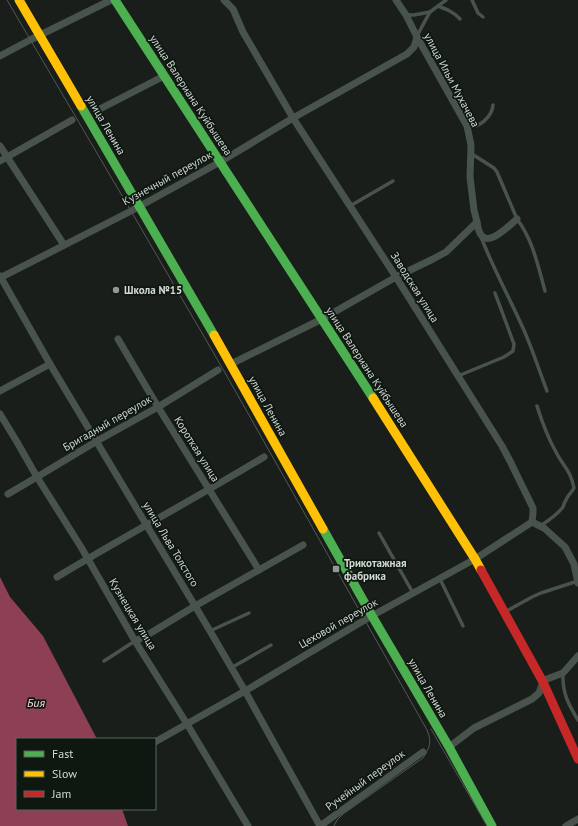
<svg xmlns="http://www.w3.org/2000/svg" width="578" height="826" font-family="'PT Sans',sans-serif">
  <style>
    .water { fill: #8d3f53 }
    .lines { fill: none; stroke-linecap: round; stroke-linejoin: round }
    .lane { stroke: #48534b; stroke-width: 3.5 }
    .street { stroke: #48534b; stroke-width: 7 }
    .fast { stroke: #4caf50; stroke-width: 9 }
    .slow { stroke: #ffc107; stroke-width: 9 }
    .jam { stroke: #c62828; stroke-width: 9 }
    .tram { stroke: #515953; stroke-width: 1 }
    .poi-dot { fill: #919792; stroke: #0e1710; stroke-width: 1.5 }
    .labels { text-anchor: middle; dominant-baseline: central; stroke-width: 3.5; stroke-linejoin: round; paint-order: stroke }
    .street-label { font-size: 11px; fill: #d2d8d3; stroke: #0e1710 }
    .poi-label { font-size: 11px; font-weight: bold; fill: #d2d8d3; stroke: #0e1710; text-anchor: start }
    .water-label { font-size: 12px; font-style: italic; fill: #eed4d8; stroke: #0e1710 }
  </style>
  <rect width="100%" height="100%" fill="#191e1a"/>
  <path class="water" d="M0,577L10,597L43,636L97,739H17V809H122L128,826H0Z"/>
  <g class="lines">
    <g class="lane">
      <path d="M472,0L478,13L483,17"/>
      <path d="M438,6C446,9 454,12 460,19"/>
      <path d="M406,15H414L430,12"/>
      <path d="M417,36L425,21L430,12L446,0"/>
      <path d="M468,127C479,128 492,117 493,105"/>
      <path d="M472,154L494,168L497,172L517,219C533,240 538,266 545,291"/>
      <path d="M350,206L393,181"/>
      <path d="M481,237C493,268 509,297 523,328C532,348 539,370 547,391"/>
      <path d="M458,376L504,357L513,351L514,344L495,293"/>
      <path d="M537,406C542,422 548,438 556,452C563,466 571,471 574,488C572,492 569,494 567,498C565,501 564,504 563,507C557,515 548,521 540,526"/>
      <path d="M379,533L413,593"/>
      <path d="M440,579L463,626"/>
      <path d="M505,612L532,597L541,593L578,581"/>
      <path d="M210,631L249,613"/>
      <path d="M104,661L135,641"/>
      <path d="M231,668L271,645"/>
      <path d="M563,673C562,692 568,704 578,720"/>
    </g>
    <g class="street">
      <path d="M224,0L233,9L236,16L243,32L293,118L396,277L502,446L510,461L533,508V513L532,522L544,528L565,547L574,564L578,583"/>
      <path d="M396,0L406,15L417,37L467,126L471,145L470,177L474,210L477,222"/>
      <path d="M0,56L30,40L111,0"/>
      <path d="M96,111L164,76"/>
      <path d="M0,146L64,245"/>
      <path d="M0,161L72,120"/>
      <path d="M0,276L50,364L210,631L245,691L320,826"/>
      <path d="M0,278L131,211L220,162L293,118L407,54L414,47L417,37"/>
      <path d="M118,339L158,407L259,570"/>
      <path d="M231,364L322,319L396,277L433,259L446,252L477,222C481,255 504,230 517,219"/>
      <path d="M0,391L50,364"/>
      <path d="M0,414L17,442L37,477L81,547L135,641L187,724L248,826"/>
      <path d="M8,494L37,477L97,441L158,407L218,370"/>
      <path d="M57,577C125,536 196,498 264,457"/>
      <path d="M135,641L144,637L195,606L303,545"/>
      <path d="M155,742L245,691L368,618L475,559L532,522"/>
      <path d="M449,747L474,728L532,699L539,693L543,682L547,679L563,673L578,656"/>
      <path d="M320,826L423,752"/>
      <path d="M566,826L578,819"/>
    </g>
    <g class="fast">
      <path d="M115,0L373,398"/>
      <path d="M81,106L214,335"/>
      <path d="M323,529L372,616L449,747L492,826"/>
    </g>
    <g class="slow">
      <path d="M19,0L81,106"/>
      <path d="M214,335L323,529"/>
      <path d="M373,398L475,559L481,570"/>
    </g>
    <path class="jam" d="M481,570L543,682L578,759"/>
    <g class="tram">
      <path d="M7,0L131,211L224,371L427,730C432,742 430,747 423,758L343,814L337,820L334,826"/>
      <path d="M431,729L487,826"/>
    </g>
  </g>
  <g class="poi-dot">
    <circle cx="116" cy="290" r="4"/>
    <rect x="332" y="565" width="8" height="8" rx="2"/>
  </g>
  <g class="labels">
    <g class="street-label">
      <text transform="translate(452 80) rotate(62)">улица Ильи Мухачева</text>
      <text transform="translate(191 95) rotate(57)">улица Валериана Куйбышева</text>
      <text transform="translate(106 125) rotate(60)">улица Ленина</text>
      <text transform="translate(167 178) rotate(-29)">Кузнечный переулок</text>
      <text transform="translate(415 287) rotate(58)">Заводская улица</text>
      <text transform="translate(367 367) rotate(57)">улица Валериана Куйбышева</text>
      <text transform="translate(268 406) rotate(61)">улица Ленина</text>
      <text transform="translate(107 423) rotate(-30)">Бригадный переулок</text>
      <text transform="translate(197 449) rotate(58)">Короткая улица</text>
      <text transform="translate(171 544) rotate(59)">улица Льва Толстого</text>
      <text transform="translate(133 614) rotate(59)">Кузнецкая улица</text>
      <text transform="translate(338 623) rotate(-30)">Цеховой переулок</text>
      <text transform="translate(428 688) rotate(60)">улица Ленина</text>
      <text transform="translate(365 780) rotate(-36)">Ручейный переулок</text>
    </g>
    <g class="poi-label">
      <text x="124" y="290">Школа №15</text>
      <text x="344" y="563">Трикотажная<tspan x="344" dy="13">фабрика</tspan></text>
    </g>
    <g class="water-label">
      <text x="36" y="702">Бия</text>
    </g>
  </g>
  <rect x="16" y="738" width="140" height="72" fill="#0e1710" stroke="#5c645e"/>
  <rect x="24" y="751" width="20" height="6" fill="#4caf50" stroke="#5c645e"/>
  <text x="52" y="758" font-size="12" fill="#d2d8d3">Fast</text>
  <rect x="24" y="771" width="20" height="6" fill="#ffc107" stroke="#5c645e"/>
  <text x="52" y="778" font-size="12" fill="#d2d8d3">Slow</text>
  <rect x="24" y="791" width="20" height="6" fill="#c62828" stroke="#5c645e"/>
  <text x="52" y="798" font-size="12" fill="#d2d8d3">Jam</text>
</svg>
